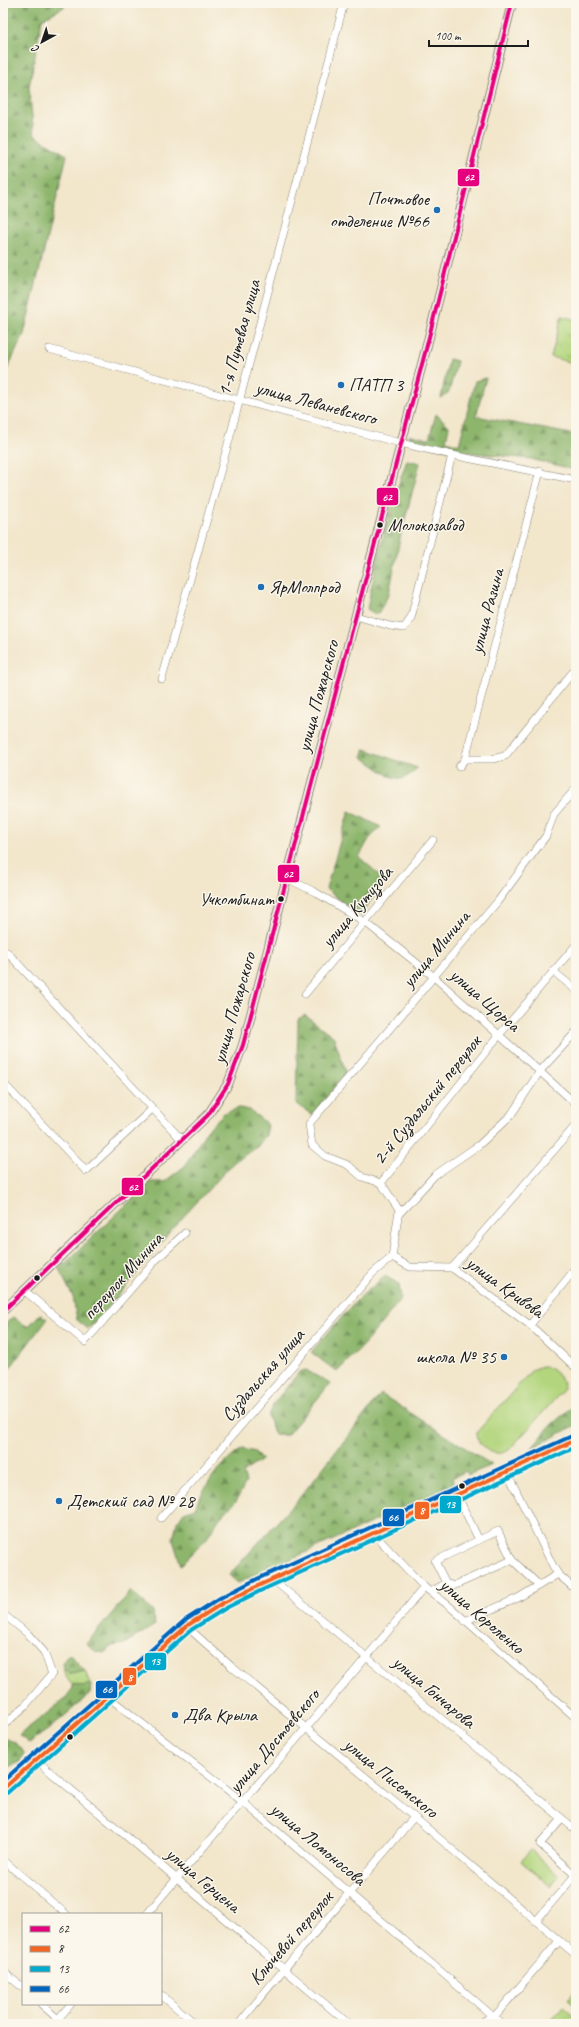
<svg xmlns="http://www.w3.org/2000/svg" width="579" height="2027" font-family="Caveat,sans-serif">
  <style>
    .grass { fill: url(#grass-tufts); stroke: #67784c }
    .forest { fill: url(#forest-firs); stroke: #546944 }
    .park { fill: #b2d57d; stroke: #67784c }
    .lines { fill: none; stroke-linecap: round; stroke-linejoin: round }
    .minor-casing { stroke: #878174; stroke-width: 8 }
    .tertiary-casing { stroke: #878174; stroke-width: 10 }
    .secondary-casing { stroke: #878174; stroke-width: 10 }
    .minor { stroke: #fff; stroke-width: 7 }
    .tertiary { stroke: #fff; stroke-width: 8 }
    .secondary { stroke: #fde4d1; stroke-width: 9 }
    .bus-1-casing { stroke: #fbf7ec; stroke-width: 7 }
    .bus-2-casing { stroke: #fbf7ec; stroke-width: 7 }
    .bus-3-casing { stroke: #fbf7ec; stroke-width: 7 }
    .bus-4-casing { stroke: #fbf7ec; stroke-width: 7 }
    .bus-1 { stroke: #e5007d; stroke-width: 4 }
    .bus-2 { stroke: #f26522; stroke-width: 4 }
    .bus-3 { stroke: #00a9ce; stroke-width: 4 }
    .bus-4 { stroke: #0065bd; stroke-width: 4 }
    .poi-dot { fill: #1f6fb2; stroke: #fbf7ec; stroke-width: 1.5 }
    .bus-dot { fill: #1c1c1c; stroke: #fbf7ec; stroke-width: 1.5 }
    .labels { text-anchor: middle; dominant-baseline: central; stroke-width: 3; stroke-linejoin: round; paint-order: stroke }
    .bus-label { font-size: 18px; fill: #1c1c1c; stroke: #fbf7ec; text-anchor: start }
    .poi-label { font-size: 19px; fill: #1c1c1c; stroke: #fbf7ec; text-anchor: start }
    .street-label { font-size: 19px; fill: #1c1c1c; stroke: #fbf7ec }
    .line-badge { stroke: #fbf7ec; stroke-width: 1.5 }
    .badge-label { font-size: 11px; text-anchor: middle; font-weight: bold; fill: #fff }
  </style>
  <defs>
    <pattern id="grass-tufts" width="24" height="20" patternUnits="userSpaceOnUse"><rect width="24" height="20" fill="#b2d57d"/><path d="M3 7l-1-3M5 7V3M7 7l1-3M15 17l-1-3M17 17v-4M19 17l1-3" fill="none" stroke="#98b66b"/></pattern>
    <pattern id="forest-firs" width="22" height="20" patternUnits="userSpaceOnUse"><rect width="22" height="20" fill="#8db66c"/><path d="M5 1l3.5 6h-7zM16 11l3.5 6h-7z" fill="#729358"/></pattern>
  </defs>
  <rect width="100%" height="100%" fill="#fbf7ec"/>
  <filter id="ink" filterUnits="userSpaceOnUse"><feTurbulence type="fractalNoise" baseFrequency=".025" numOctaves="2"/><feDisplacementMap in="SourceGraphic" scale="8" xChannelSelector="R" yChannelSelector="G"/><feConvolveMatrix kernelMatrix="1 2 1 2 8 2 1 2 1" color-interpolation-filters="sRGB"/></filter>
  <filter id="wash" filterUnits="userSpaceOnUse"><feTurbulence type="fractalNoise" baseFrequency=".012" numOctaves="4" result="noise"/><feDisplacementMap in="SourceGraphic" scale="16" xChannelSelector="R" yChannelSelector="G"/><feGaussianBlur stdDeviation="0.9" result="paint"/><feColorMatrix in="noise" values="0 0 0 0 0 0 0 0 0 0 0 0 0 0 0 0 0 1.4 0 .05"/><feComposite in="paint" operator="in"/></filter>
  <g filter="url(#wash)">
    <rect width="100%" height="100%" fill="#f2e6cb"/>
    <g class="grass">
      <path d="M562,316L576,320V364L551,357Z"/>
      <path d="M63,1668L71,1674L85,1671L91,1684L84,1686L72,1684L65,1675Z"/>
      <path d="M563,2006L576,2017V2024H548Z"/>
    </g>
    <g class="forest">
      <path d="M3,3H64V7L42,19L29,87L34,135L67,155L24,334L3,378Z"/>
      <path d="M449,359L457,361L449,392L441,398Z"/>
      <path d="M486,378L476,416L576,435V470L531,459L454,451L413,442L409,438V435L429,439L436,414L449,426L446,441L459,445L475,381Z"/>
      <path d="M407,460L420,463L400,538L389,594L377,615L367,609C377,558 389,509 407,460Z"/>
      <path d="M365,749L417,768L411,774L402,779L389,776L362,757Z"/>
      <path d="M349,811L381,827L369,839L359,857L383,878L382,884L360,916L326,889Z"/>
      <path d="M305,1015L334,1037L346,1073L312,1115L296,1103L298,1019Z"/>
      <path d="M239,1108L250,1110L268,1125L266,1135L258,1146L234,1162L172,1229L98,1321L87,1329L77,1320L73,1297L59,1269L150,1182H164L185,1166L207,1130L224,1113Z"/>
      <path d="M385,1276L399,1284L401,1299L367,1341L337,1372L311,1352L359,1298Z"/>
      <path d="M40,1314L47,1319L3,1377V1326L13,1317L28,1327Z"/>
      <path d="M306,1370L330,1384L287,1435H276L271,1427L268,1416L274,1403L299,1372Z"/>
      <path d="M381,1394L492,1465L468,1475L466,1471L452,1478L454,1484L417,1502L238,1583L229,1575L300,1497Z"/>
      <path d="M576,1404V1425L532,1448L551,1425Z"/>
      <path d="M242,1449L255,1452L262,1459C256,1465 249,1467 243,1473L246,1482L236,1501L219,1519L207,1538L181,1565L173,1540L177,1522L184,1512L195,1508C203,1486 223,1462 242,1449Z"/>
      <path d="M131,1591L153,1612L155,1625L124,1644L112,1646L104,1653L95,1651L86,1644Z"/>
      <path d="M69,1654L85,1671L71,1674L63,1668L62,1663Z"/>
      <path d="M72,1684L84,1686L91,1684L90,1694L49,1729L29,1743L19,1735L64,1700L73,1688Z"/>
      <path d="M3,1738C12,1740 20,1745 24,1753L20,1762L9,1767L3,1776Z"/>
    </g>
    <g class="park">
      <path d="M542,1366C552,1367 564,1378 564,1389L509,1450C496,1459 476,1448 477,1432L532,1370Z"/>
      <path d="M531,1850L559,1876L550,1886L521,1861Z"/>
      <path d="M576,1990V2005L568,1999Z"/>
    </g>
  </g>
  <g filter="url(#ink)">
    <g class="lines">
      <g class="minor-casing">
        <g id="minor">
          <path d="M49,349L400,443L452,455L576,480"/>
          <path d="M356,616L390,626L404,628L411,618L452,455"/>
          <path d="M162,679L228,444L344,3"/>
          <path d="M465,759L540,471"/>
          <path d="M459,767L465,759H492L505,756L576,668"/>
          <path d="M286,878L315,892L365,922L433,976L576,1104"/>
          <path d="M7,952L182,1140"/>
          <path d="M553,971L576,990"/>
          <path d="M305,994L433,840"/>
          <path d="M3,1089L6,1086L86,1171L152,1109"/>
          <path d="M381,1183L500,1034L576,945"/>
          <path d="M399,1214L435,1175L479,1145L511,1115L540,1071L576,1032"/>
          <path d="M392,1257L399,1210L381,1183L362,1177L348,1165L325,1156L312,1145L309,1124L498,901L546,836L554,814L576,788"/>
          <path d="M392,1257L410,1267L452,1268L530,1325L576,1368"/>
          <path d="M452,1268L576,1125"/>
          <path d="M25,1291L85,1342L156,1260L185,1233"/>
          <path d="M530,1325L576,1268"/>
          <path d="M507,1472L553,1566L558,1574L576,1590"/>
          <path d="M457,1495L479,1540L435,1561L446,1583L453,1586L512,1560L498,1531L479,1540"/>
          <path d="M161,1518L373,1273L392,1257"/>
          <path d="M373,1533L424,1587L448,1605L576,1718"/>
          <path d="M512,1560L539,1585"/>
          <path d="M272,1579L576,1830"/>
          <path d="M431,1592L446,1583"/>
          <path d="M3,1614L28,1634L44,1652L52,1674L25,1706L3,1726"/>
          <path d="M465,1621L518,1598L558,1574"/>
          <path d="M186,1626L232,1667L414,1817L576,1955"/>
          <path d="M107,1696L243,1802L502,2024"/>
          <path d="M36,1760L349,2024"/>
          <path d="M562,1819L540,1844L575,1875"/>
          <path d="M3,1860L66,1914"/>
          <path d="M147,1914C238,1804 335,1699 424,1587"/>
          <path d="M536,1921L576,1874"/>
          <path d="M3,1971L23,1988"/>
          <path d="M161,1995L196,2024"/>
          <path d="M41,2004L58,2019"/>
          <path d="M58,2019L71,2004"/>
          <path d="M239,2024C295,1953 356,1887 414,1817"/>
          <path d="M482,2024L485,2020L494,2017L559,1941"/>
        </g>
      </g>
      <g class="tertiary-casing">
        <path id="tertiary" d="M3,1311L208,1115L228,1084L243,1045L426,349L512,3"/>
      </g>
      <g class="secondary-casing">
        <path id="secondary" d="M3,1789L177,1634C205,1610 239,1594 272,1579L576,1440"/>
      </g>
      <use href="#minor" class="minor"/>
      <use href="#tertiary" class="tertiary"/>
      <use href="#secondary" class="secondary"/>
      <g class="bus-1-casing">
        <path id="bus-1" d="M3,1311L208,1115L228,1084L243,1045L426,349L512,3"/>
      </g>
      <g class="bus-2-casing">
        <path id="bus-2" d="M3,1789L188,1625L223,1603L260,1585L576,1440"/>
      </g>
      <g class="bus-3-casing">
        <path id="bus-3" d="M7,1793L191,1630L226,1608L262,1590L576,1447"/>
      </g>
      <g class="bus-4-casing">
        <path id="bus-4" d="M3,1781L184,1621L220,1598L257,1579L574,1435"/>
      </g>
      <use href="#bus-1" class="bus-1"/>
      <use href="#bus-2" class="bus-2"/>
      <use href="#bus-3" class="bus-3"/>
      <use href="#bus-4" class="bus-4"/>
    </g>
  </g>
  <g class="poi-dot">
    <circle cx="437" cy="210" r="4"/>
    <circle cx="341" cy="385" r="4"/>
    <circle cx="261" cy="587" r="4"/>
    <circle cx="504" cy="1357" r="4"/>
    <circle cx="59" cy="1501" r="4"/>
    <circle cx="175" cy="1715" r="4"/>
  </g>
  <g class="bus-dot">
    <circle cx="380" cy="525" r="3.5"/>
    <circle cx="281" cy="899" r="3.5"/>
    <circle cx="37" cy="1278" r="3.5"/>
    <circle cx="462" cy="1486" r="3.5"/>
    <circle cx="70" cy="1737" r="3.5"/>
  </g>
  <g class="labels">
    <g class="bus-label">
      <text x="388" y="525">Молокозавод</text>
      <text x="274" y="899" text-anchor="end">Учкомбинат</text>
    </g>
    <g class="poi-label">
      <text x="429" y="199" text-anchor="end">Почтовое<tspan x="429" dy="22">отделение №66</tspan></text>
      <text x="349" y="385">ПАТП 3</text>
      <text x="269" y="587">ЯрМолпрод</text>
      <text x="496" y="1357" text-anchor="end">школа № 35</text>
      <text x="67" y="1501">Детский сад № 28</text>
      <text x="183" y="1715">Два Крыла</text>
    </g>
    <g class="street-label">
      <text transform="translate(239 338) rotate(-75)">1-я Путевая улица</text>
      <text transform="translate(316 403) rotate(15)">улица Леваневского</text>
      <text transform="translate(487 611) rotate(-75)">улица Разина</text>
      <text transform="translate(318 696) rotate(-75)">улица Пожарского</text>
      <text transform="translate(357 907) rotate(-50)">улица Кутузова</text>
      <text transform="translate(436 949) rotate(-50)">улица Минина</text>
      <text transform="translate(485 1000) rotate(41)">улица Щорса</text>
      <text transform="translate(234 1008) rotate(-74)">улица Пожарского</text>
      <text transform="translate(427 1100) rotate(-51)">2-й Суздальский переулок</text>
      <text transform="translate(123 1276) rotate(-48)">переулок Минина</text>
      <text transform="translate(505 1287) rotate(36)">улица Кривова</text>
      <text transform="translate(263 1375) rotate(-49)">Суздальская улица</text>
      <text transform="translate(482 1616) rotate(41)">улица Короленко</text>
      <text transform="translate(434 1692) rotate(40)">улица Гончарова</text>
      <text transform="translate(274 1741) rotate(-50)">улица Достоевского</text>
      <text transform="translate(391 1778) rotate(39)">улица Писемского</text>
      <text transform="translate(318 1844) rotate(40)">улица Ломоносова</text>
      <text transform="translate(203 1880) rotate(40)">улица Герцена</text>
      <text transform="translate(291 1938) rotate(-49)">Ключевой переулок</text>
    </g>
  </g>
  <g class="line-badge">
    <rect x="457" y="168" width="23" height="19" rx="4" fill="#e5007d"/>
    <rect x="376" y="487" width="23" height="19" rx="4" fill="#e5007d"/>
    <rect x="277" y="864" width="23" height="19" rx="4" fill="#e5007d"/>
    <rect x="121" y="1177" width="23" height="19" rx="4" fill="#e5007d"/>
    <rect x="439" y="1495" width="23" height="19" rx="4" fill="#00a9ce"/>
    <rect x="414" y="1501" width="16" height="19" rx="4" fill="#f26522"/>
    <rect x="382" y="1508" width="23" height="19" rx="4" fill="#0065bd"/>
    <rect x="144" y="1652" width="23" height="19" rx="4" fill="#00a9ce"/>
    <rect x="122" y="1667" width="15" height="19" rx="4" fill="#f26522"/>
    <rect x="95" y="1680" width="23" height="19" rx="4" fill="#0065bd"/>
  </g>
  <g class="badge-label">
    <text x="469" y="181">62</text>
    <text x="387" y="501">62</text>
    <text x="288" y="878">62</text>
    <text x="133" y="1191">62</text>
    <text x="450" y="1508">13</text>
    <text x="422" y="1514">8</text>
    <text x="393" y="1521">66</text>
    <text x="155" y="1665">13</text>
    <text x="130" y="1681">8</text>
    <text x="107" y="1693">66</text>
  </g>
  <rect width="579" height="2027" fill="none" stroke="#fbf7ec" stroke-width="16"/>
  <rect x="22" y="1913" width="140" height="92" fill="#fbf7ec" stroke="#a29f99"/>
  <rect x="30" y="1926" width="20" height="6" fill="#e5007d" stroke="#a29f99"/>
  <text x="58" y="1933" font-size="12" fill="#1c1c1c">62</text>
  <rect x="30" y="1946" width="20" height="6" fill="#f26522" stroke="#a29f99"/>
  <text x="58" y="1953" font-size="12" fill="#1c1c1c">8</text>
  <rect x="30" y="1966" width="20" height="6" fill="#00a9ce" stroke="#a29f99"/>
  <text x="58" y="1973" font-size="12" fill="#1c1c1c">13</text>
  <rect x="30" y="1986" width="20" height="6" fill="#0065bd" stroke="#a29f99"/>
  <text x="58" y="1993" font-size="12" fill="#1c1c1c">66</text>
  <g transform="translate(42 42) rotate(220)" stroke="#fbf7ec" stroke-width="3" paint-order="stroke">
  <path d="M0-3L7 15L0 10L-7 15Z" fill="#1c1c1c"/>
  <text y="-6" font-size="11" font-weight="bold" text-anchor="middle" fill="#1c1c1c">С</text>
  </g>
  <path d="M429 40v6h99v-6" fill="none" stroke="#1c1c1c" stroke-width="2"/>
  <text x="435" y="40" font-size="12" fill="#1c1c1c" stroke="#fbf7ec" stroke-width="3" paint-order="stroke">100 m</text>
</svg>
